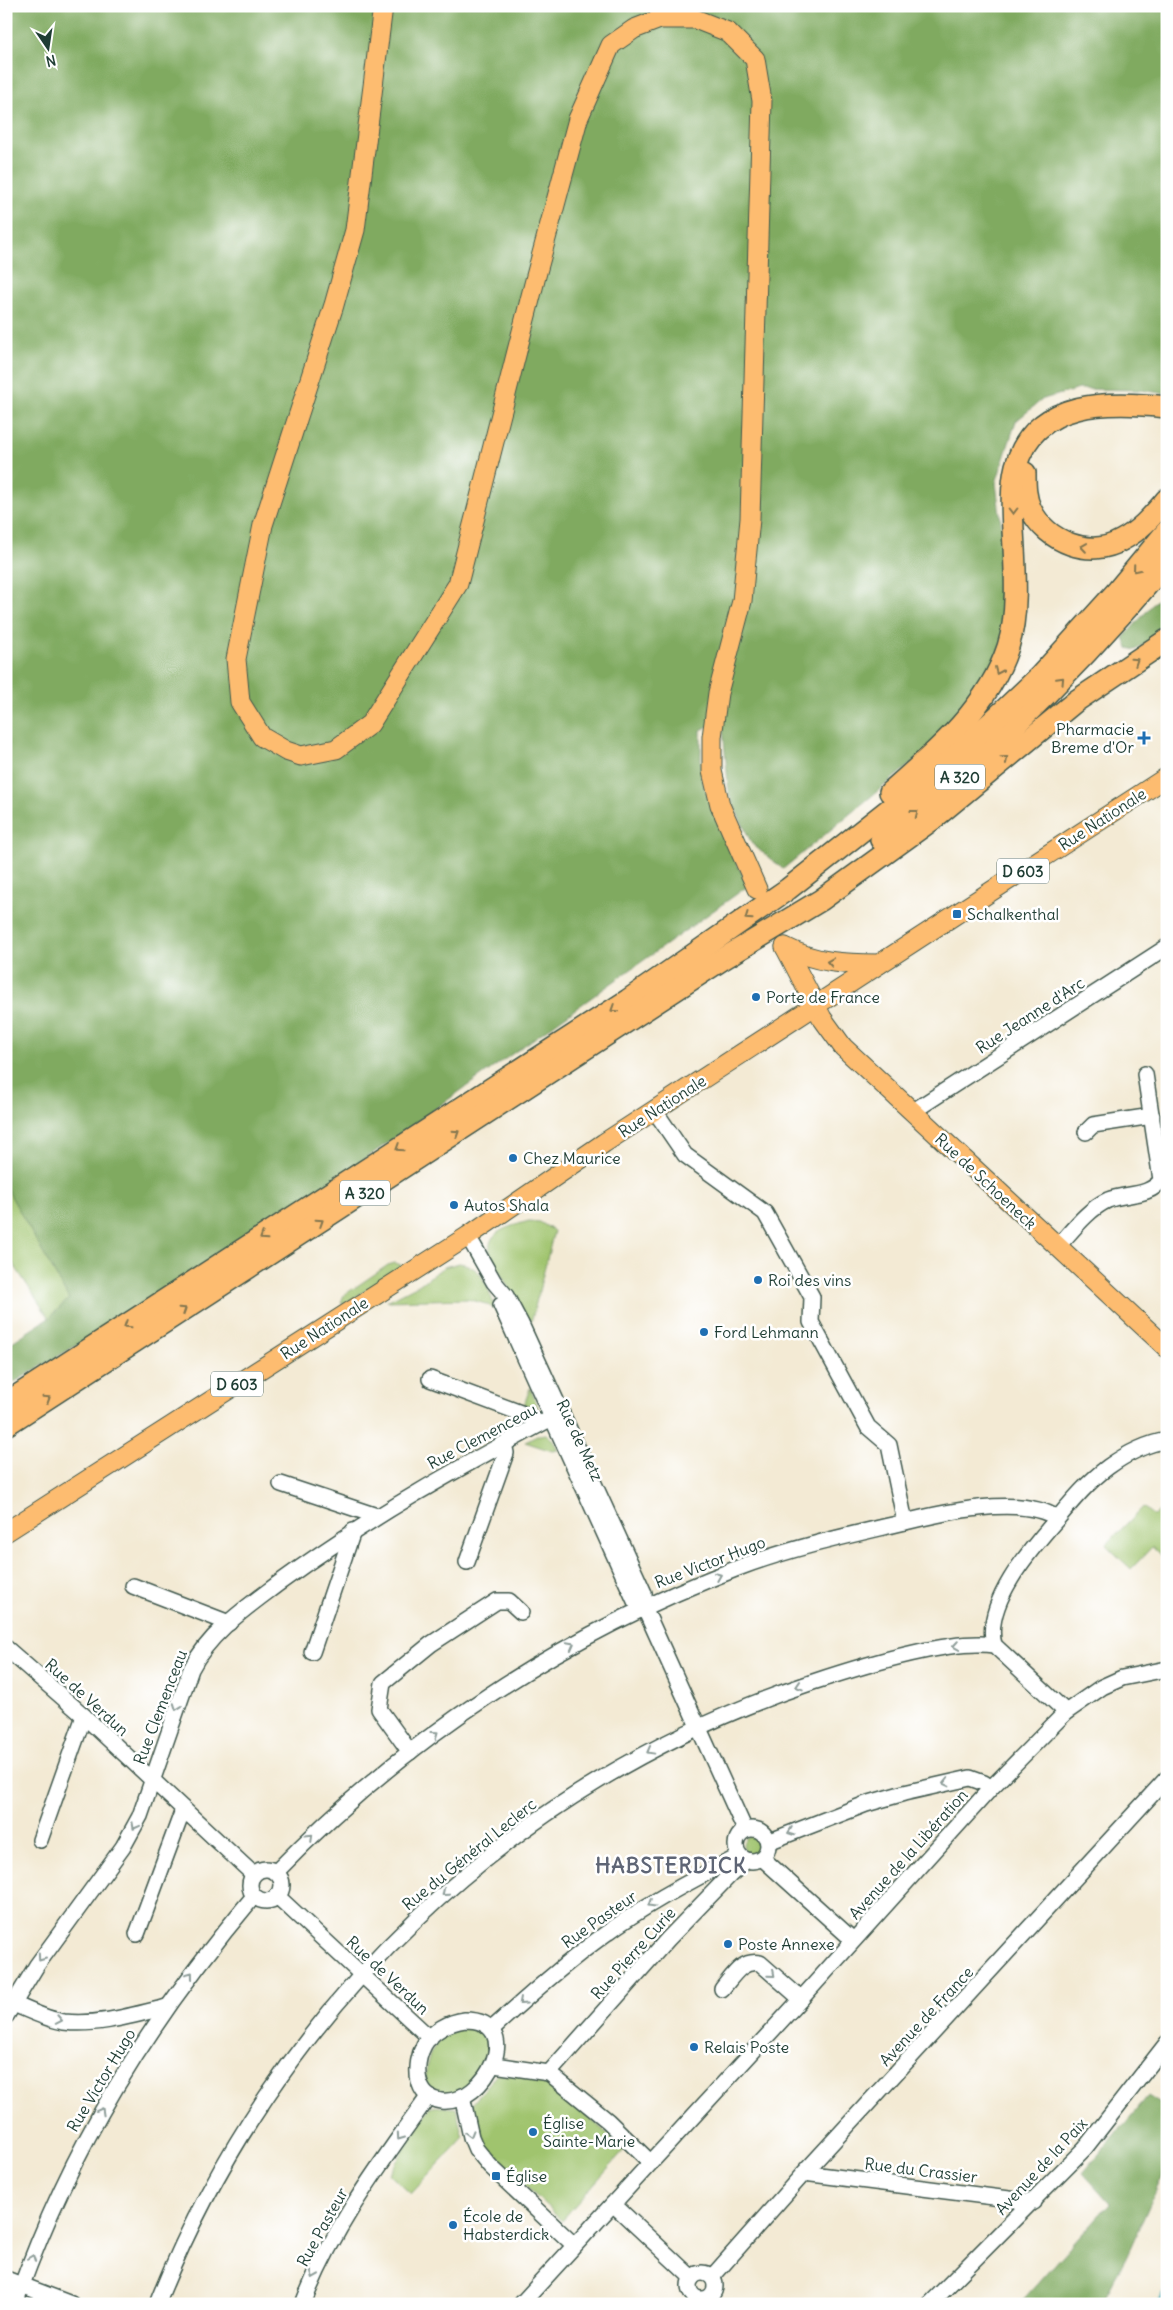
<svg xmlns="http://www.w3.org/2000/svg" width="1173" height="2310" font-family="Delius,sans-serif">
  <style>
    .green { fill: #a0c46e; stroke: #608051 }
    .forest { fill: #80aa61; stroke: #50744a }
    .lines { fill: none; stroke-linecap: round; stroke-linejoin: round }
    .stream { stroke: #42b1be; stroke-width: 3 }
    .minor-casing { stroke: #3f574c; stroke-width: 18 }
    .major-casing { stroke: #3f574c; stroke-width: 21 }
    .highway-casing { stroke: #3f574c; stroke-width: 24 }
    .minor { stroke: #fff; stroke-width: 15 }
    .major { stroke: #fdbc70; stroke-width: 19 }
    .highway { stroke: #fdbc70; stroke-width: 21 }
    .oneway { stroke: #83764f }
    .oneway2 { stroke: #8f9e9a }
    .poi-dot { fill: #1f6fb2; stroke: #fff; stroke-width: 2 }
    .labels { text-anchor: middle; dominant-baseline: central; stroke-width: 5; stroke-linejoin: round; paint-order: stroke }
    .shield { fill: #fff; stroke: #627771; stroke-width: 1 }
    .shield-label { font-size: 15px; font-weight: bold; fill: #1f3d34 }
    .poi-label { font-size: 16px; fill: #1f3d34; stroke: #fff; text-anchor: start }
    .street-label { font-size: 16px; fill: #1f3d34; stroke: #fff }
    .district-label { font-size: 21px; font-weight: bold; letter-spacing: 1px; fill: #5e6575; stroke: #fff }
  </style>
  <rect width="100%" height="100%" fill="#fff"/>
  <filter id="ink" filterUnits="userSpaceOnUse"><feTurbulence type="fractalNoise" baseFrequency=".02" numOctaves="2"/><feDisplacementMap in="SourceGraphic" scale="10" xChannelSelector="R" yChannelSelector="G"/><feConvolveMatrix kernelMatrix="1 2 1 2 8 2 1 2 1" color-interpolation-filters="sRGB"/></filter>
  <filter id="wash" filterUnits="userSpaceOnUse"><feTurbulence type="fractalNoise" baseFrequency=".0096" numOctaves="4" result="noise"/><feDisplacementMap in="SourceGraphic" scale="20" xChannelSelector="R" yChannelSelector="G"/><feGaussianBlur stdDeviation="1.12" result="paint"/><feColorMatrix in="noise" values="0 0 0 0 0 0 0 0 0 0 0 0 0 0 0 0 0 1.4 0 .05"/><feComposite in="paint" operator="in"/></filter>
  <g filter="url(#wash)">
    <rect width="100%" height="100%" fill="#f3ead4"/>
    <g class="green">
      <path d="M6,1187L69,1299L49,1318L6,1253Z"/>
      <path d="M529,1221L540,1222L554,1231L532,1319L529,1323L491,1257C483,1231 509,1227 529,1221Z"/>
      <path d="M395,1263L401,1265V1268L344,1304L341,1302L344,1295L388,1265Z"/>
      <path d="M459,1263C484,1266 488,1290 496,1310L486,1304L468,1299L387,1301L420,1284L444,1267Z"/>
      <path d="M530,1388L538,1407L535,1412L523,1408Z"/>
      <path d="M546,1434L553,1440L558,1450L552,1451L525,1442L539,1435Z"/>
      <path d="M1167,1503V1561L1152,1547L1131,1569L1106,1545L1143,1507L1154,1516Z"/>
      <circle cx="753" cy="1845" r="10"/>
      <path d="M463,2027H474L486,2033C488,2043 490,2054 485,2064C478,2079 451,2103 434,2092C431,2090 428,2086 426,2083C425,2053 435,2038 463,2027Z"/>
      <path d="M498,2073L546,2080L625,2149L562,2220L485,2149L472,2104Z"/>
      <path d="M431,2106L456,2108L463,2138L411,2194L389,2174Z"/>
    </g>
    <g class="forest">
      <path d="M6,6H1167V394L1141,390L1079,389L1043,399L1016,421L996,483L1007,570L1009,624L984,687L941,739L783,869L752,844L729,795L722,719L701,730V778L721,830L748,886L275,1223L99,1332L6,1387V1346L49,1318L69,1299L6,1187Z"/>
      <path d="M1167,588V628L1136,650L1128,648L1124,637Z"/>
      <path d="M1148,2096L1167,2108V2166L1127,2255L1101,2304H1019L1110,2203L1083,2173Z"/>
    </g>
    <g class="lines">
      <path class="stream" d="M1158,2304L1167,2289"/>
    </g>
  </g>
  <g filter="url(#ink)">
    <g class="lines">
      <g class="minor-casing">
        <g id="minor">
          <path d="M655,1111L685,1155L765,1213L812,1297L811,1322L868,1427L889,1445L905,1522"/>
          <path d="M912,1112L1167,947"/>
          <path d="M1086,1132L1093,1125L1152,1116"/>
          <path d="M468,1236L494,1282L506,1296L521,1324L644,1593V1607L745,1830"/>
          <path d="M1057,1247C1072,1231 1088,1209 1108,1200C1125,1193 1150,1197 1161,1180L1145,1074"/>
          <path d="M501,1305L635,1601L644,1607"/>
          <path d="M430,1379L526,1415L536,1421L538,1425"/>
          <path d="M281,1484L377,1516"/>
          <path d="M467,1562L506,1453L504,1444"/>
          <path d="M133,1586L229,1623"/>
          <path d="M994,1645C983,1603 1031,1549 1057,1519C1073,1500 1088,1482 1108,1467C1126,1454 1145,1444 1167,1440"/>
          <path d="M6,1648L84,1716L253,1874"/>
          <path d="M312,1652L353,1531"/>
          <path d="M410,1752L379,1709L383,1683L431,1644L497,1601H509L521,1612"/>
          <circle cx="752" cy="1845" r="16"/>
          <path d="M40,1840L84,1716"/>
          <path d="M768,1842L866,1804L904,1793L970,1778L984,1783L991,1788"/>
          <path d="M762,1858L853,1940"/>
          <circle cx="266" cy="1885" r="16"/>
          <path d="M276,1872C405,1738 564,1634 738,1568C791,1548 846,1536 901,1523C941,1513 1021,1494 1057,1518"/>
          <path d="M277,1896L430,2038"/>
          <path d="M137,1934L183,1810"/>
          <path d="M722,1989C733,1976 742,1959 760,1963L801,1999"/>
          <path d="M6,2001C25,2008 44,2019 64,2022C98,2026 134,2015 167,2007"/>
          <path d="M6,2016L37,1965L123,1847L140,1816L191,1669C210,1632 246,1608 279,1583C368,1518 463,1465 561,1413"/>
          <path d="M465,2020C527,2020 486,2106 441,2101C414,2098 414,2064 424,2045C432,2031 449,2022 465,2020Z"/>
          <path d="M492,2029C528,1996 564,1964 604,1935C646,1904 693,1879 740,1856"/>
          <path d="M494,2065L549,2073L608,2121L650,2162"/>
          <path d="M549,2073L668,1939L730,1875L747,1860"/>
          <path d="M462,2096L471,2137L476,2149L490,2166L574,2245"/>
          <path d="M804,2173L1033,2202"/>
          <path d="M613,2204L692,2278"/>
          <circle cx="702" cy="2286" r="13"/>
          <path d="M712,2277L804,2173L1167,1778"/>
          <path d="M6,2279L71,2304"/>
          <path d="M15,2304C70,2147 147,2023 254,1896"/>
          <path d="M157,2304C275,2008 511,1782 813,1682C858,1667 949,1638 994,1645L1066,1712"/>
          <path d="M303,2304C332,2228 381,2163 428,2097"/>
          <path d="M521,2304L801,1999L991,1788L1066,1712L1102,1687L1122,1678L1167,1669"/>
          <path d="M930,2304L1085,2148L1167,2043"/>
        </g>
      </g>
      <g class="major-casing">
        <g id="major">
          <path d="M383,6L355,230L334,305L263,525L236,659L240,702L262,737L286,751L301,756L336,749L370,724L458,584L536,276L578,119L611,45L634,29L660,19H695L728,32L755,59L762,101L750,519L742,601L718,693L712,737V771L720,805L757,889"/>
          <path d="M785,947L822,1018L843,1047L1167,1348"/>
          <path d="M785,947C816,963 845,964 879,964"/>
          <path d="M6,1532L468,1236L604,1143L1167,777"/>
        </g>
      </g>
      <g class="highway-casing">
        <g id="highway">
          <path d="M1025,473C1025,485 1025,498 1031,510C1047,542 1090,559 1122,540C1141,530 1153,515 1167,499"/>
          <path d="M890,792C937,751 988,708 1008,647C1019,613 1015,566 1013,530C1012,510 1011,486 1016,466C1035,398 1111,401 1167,407"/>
          <path d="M881,840C907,819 936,799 961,776C1035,709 1103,638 1167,562"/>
          <path d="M6,1403L628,1000L788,889L949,762L1039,677L1118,590L1167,531"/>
          <path d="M6,1425L723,959L821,900L933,819L1076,701L1167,640"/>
        </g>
      </g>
      <use href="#minor" class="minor"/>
      <use href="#major" class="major"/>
      <use href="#highway" class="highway"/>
    </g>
    <defs><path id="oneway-chevron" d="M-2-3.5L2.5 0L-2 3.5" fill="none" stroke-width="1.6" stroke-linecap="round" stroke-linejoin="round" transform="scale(1.25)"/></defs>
    <g class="oneway">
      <use href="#oneway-chevron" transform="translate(1013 511) rotate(90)"/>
      <use href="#oneway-chevron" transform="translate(1084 547) rotate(-172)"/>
      <use href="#oneway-chevron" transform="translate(1136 569) rotate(130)"/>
      <use href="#oneway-chevron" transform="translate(1135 661) rotate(-34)"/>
      <use href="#oneway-chevron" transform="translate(998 671) rotate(114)"/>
      <use href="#oneway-chevron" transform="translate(1061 680) rotate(-47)"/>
      <use href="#oneway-chevron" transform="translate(1005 759) rotate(-40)"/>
      <use href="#oneway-chevron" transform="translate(915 813) rotate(-38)"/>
      <use href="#oneway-chevron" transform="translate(748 917) rotate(145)"/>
      <use href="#oneway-chevron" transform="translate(830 962) rotate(-172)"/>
      <use href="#oneway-chevron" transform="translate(614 1009) rotate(147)"/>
      <use href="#oneway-chevron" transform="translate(456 1133) rotate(-33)"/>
      <use href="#oneway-chevron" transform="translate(399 1148) rotate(147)"/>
      <use href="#oneway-chevron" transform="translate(320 1222) rotate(-33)"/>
      <use href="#oneway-chevron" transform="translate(263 1237) rotate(147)"/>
      <use href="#oneway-chevron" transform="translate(183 1310) rotate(-33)"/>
      <use href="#oneway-chevron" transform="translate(127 1325) rotate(147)"/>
      <use href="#oneway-chevron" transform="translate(47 1399) rotate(-33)"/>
    </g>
    <g class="oneway2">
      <use href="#oneway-chevron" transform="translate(718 1576) rotate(-22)"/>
      <use href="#oneway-chevron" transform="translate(571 1645) rotate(-28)"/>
      <use href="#oneway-chevron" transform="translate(956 1646) rotate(171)"/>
      <use href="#oneway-chevron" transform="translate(799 1686) rotate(162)"/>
      <use href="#oneway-chevron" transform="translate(177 1707) rotate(110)"/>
      <use href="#oneway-chevron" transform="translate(435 1734) rotate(-36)"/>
      <use href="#oneway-chevron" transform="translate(650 1751) rotate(151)"/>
      <use href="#oneway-chevron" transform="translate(946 1783) rotate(167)"/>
      <use href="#oneway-chevron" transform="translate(135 1826) rotate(118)"/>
      <use href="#oneway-chevron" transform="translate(791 1832) rotate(159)"/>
      <use href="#oneway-chevron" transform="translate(310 1837) rotate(-44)"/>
      <use href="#oneway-chevron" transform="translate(445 1893) rotate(140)"/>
      <use href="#oneway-chevron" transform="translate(651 1904) rotate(149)"/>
      <use href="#oneway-chevron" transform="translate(41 1958) rotate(125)"/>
      <use href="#oneway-chevron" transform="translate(772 1974) rotate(41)"/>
      <use href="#oneway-chevron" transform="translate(190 1975) rotate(-53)"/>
      <use href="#oneway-chevron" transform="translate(522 2002) rotate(138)"/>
      <use href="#oneway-chevron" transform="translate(59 2020) rotate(11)"/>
      <use href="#oneway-chevron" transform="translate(101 2111) rotate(-61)"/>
      <use href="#oneway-chevron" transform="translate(470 2134) rotate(74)"/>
      <use href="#oneway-chevron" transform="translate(400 2137) rotate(125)"/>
      <use href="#oneway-chevron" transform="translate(32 2258) rotate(-69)"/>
      <use href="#oneway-chevron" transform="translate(314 2275) rotate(112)"/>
    </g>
  </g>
  <g class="poi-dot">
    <path d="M1141.5 730.5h5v5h5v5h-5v5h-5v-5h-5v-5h5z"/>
    <rect x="952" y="909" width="10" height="10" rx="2.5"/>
    <circle cx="756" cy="997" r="5"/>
    <circle cx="513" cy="1158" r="5"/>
    <circle cx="454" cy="1205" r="5"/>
    <circle cx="758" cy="1280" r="5"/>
    <circle cx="704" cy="1332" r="5"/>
    <circle cx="728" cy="1944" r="5"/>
    <circle cx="694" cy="2047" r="5"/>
    <circle cx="533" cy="2132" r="5"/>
    <rect x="491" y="2171" width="10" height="10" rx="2.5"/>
    <circle cx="453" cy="2225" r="5"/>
  </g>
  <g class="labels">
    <g class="shield">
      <rect x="935" y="764.5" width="50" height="25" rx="4"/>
      <rect x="997" y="858.5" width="52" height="25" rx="4"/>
      <rect x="340" y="1180.5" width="50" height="25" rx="4"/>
      <rect x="211" y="1371.5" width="52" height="25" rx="4"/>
    </g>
    <g class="shield-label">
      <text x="960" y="777">A 320</text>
      <text x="1023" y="871">D 603</text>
      <text x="365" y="1193">A 320</text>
      <text x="237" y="1384">D 603</text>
    </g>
    <g class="poi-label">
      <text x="1134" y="729" text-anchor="end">Pharmacie<tspan x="1134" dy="18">Breme d'Or</tspan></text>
      <text x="967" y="914">Schalkenthal</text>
      <text x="766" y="997">Porte de France</text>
      <text x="523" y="1158">Chez Maurice</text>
      <text x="464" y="1205">Autos Shala</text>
      <text x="768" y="1280">Roi des vins</text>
      <text x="714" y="1332">Ford Lehmann</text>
      <text x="738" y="1944">Poste Annexe</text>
      <text x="704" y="2047">Relais Poste</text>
      <text x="543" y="2123">Église<tspan x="543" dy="18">Sainte-Marie</tspan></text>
      <text x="506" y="2176">Église</text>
      <text x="463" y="2216">École de<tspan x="463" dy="18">Habsterdick</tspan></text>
    </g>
    <g class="street-label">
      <text transform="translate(1102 819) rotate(-33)">Rue Nationale</text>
      <text transform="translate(1030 1015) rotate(-33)">Rue Jeanne d'Arc</text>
      <text transform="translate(662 1106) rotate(-33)">Rue Nationale</text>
      <text transform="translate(986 1181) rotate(43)">Rue de Schoeneck</text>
      <text transform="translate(324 1328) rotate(-33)">Rue Nationale</text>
      <text transform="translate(482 1436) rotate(-28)">Rue Clemenceau</text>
      <text transform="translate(580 1440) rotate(65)">Rue de Metz</text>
      <text transform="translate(710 1562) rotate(-21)">Rue Victor Hugo</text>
      <text transform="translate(87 1697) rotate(42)">Rue de Verdun</text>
      <text transform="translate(160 1707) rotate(-69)">Rue Clemenceau</text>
      <text transform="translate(469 1854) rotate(-39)">Rue du Général Leclerc</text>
      <text transform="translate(908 1854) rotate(-48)">Avenue de la Libération</text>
      <text transform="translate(599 1919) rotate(-35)">Rue Pasteur</text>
      <text transform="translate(633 1953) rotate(-48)">Rue Pierre Curie</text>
      <text transform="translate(388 1975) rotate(43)">Rue de Verdun</text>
      <text transform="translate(926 2016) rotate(-47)">Avenue de France</text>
      <text transform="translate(101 2080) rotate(-59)">Rue Victor Hugo</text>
      <text transform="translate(1041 2166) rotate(-47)">Avenue de la Paix</text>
      <text transform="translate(921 2170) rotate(7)">Rue du Crassier</text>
      <text transform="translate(322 2227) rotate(-61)">Rue Pasteur</text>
    </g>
    <g class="district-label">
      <text x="671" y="1865">HABSTERDICK</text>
    </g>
  </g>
  <rect width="1173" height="2310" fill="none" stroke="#fff" stroke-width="25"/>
  <g transform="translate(48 48) rotate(167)" stroke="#ffffff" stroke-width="4" paint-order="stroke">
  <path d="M0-4L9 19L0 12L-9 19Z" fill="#1f3d34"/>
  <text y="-8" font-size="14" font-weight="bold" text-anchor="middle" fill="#1f3d34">N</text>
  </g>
</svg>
